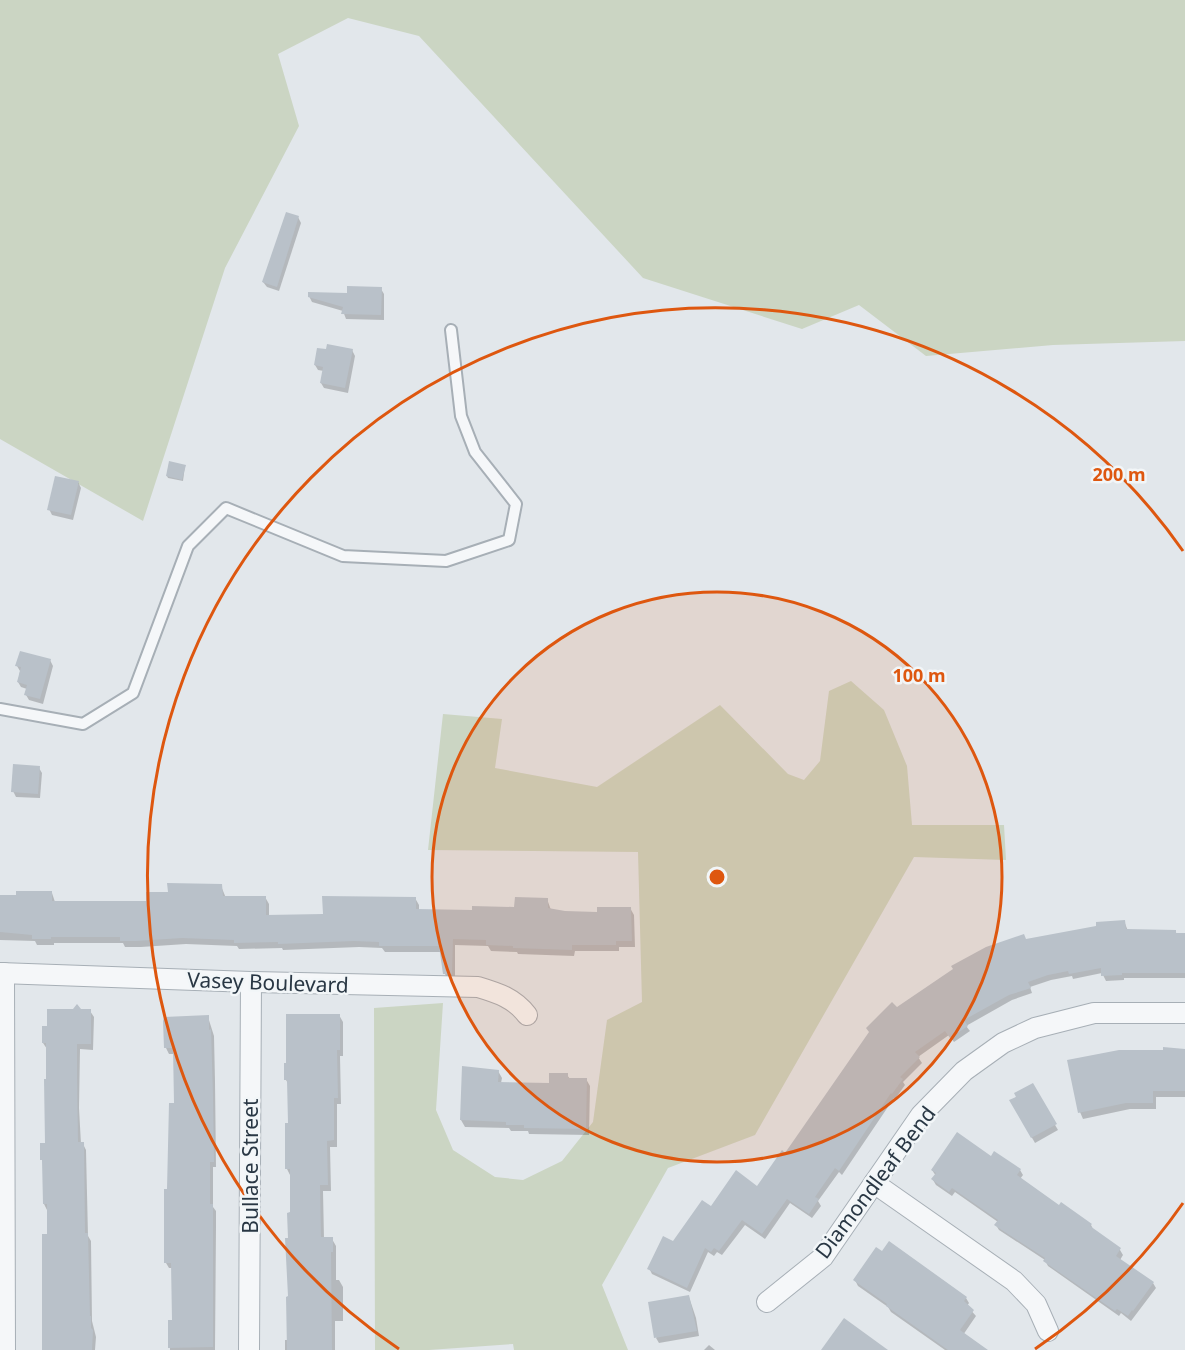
<svg xmlns="http://www.w3.org/2000/svg" width="1185" height="1350" font-family="'Noto Sans',sans-serif">
  <style>
    .green { fill: #cbd5c3 }
    .shadow { fill: #0003 }
    .building { fill: #b9c1c9 }
    .lines { fill: none; stroke-linecap: round; stroke-linejoin: round }
    .lane-casing { stroke: #a7afb6; stroke-width: 14 }
    .street-casing { stroke: #a7afb6; stroke-width: 22 }
    .lane { stroke: #f5f7f9; stroke-width: 10 }
    .street { stroke: #f5f7f9; stroke-width: 20 }
    .ring { fill: none; stroke: #de570f; stroke-width: 3 }
    .labels { text-anchor: middle; dominant-baseline: central; stroke-width: 5; stroke-linejoin: round; paint-order: stroke }
    .street-label { font-size: 21px; fill: #293744; stroke: #f2f6f8 }
    .centre { fill: #de570f; stroke: #f2f6f8; stroke-width: 3 }
    .ring-label { font-size: 18px; text-anchor: middle; font-weight: bold; fill: #de570f; stroke: #f2f6f8; stroke-width: 5; stroke-linejoin: round; paint-order: stroke }
  </style>
  <rect width="100%" height="100%" fill="#e2e7eb"/>
  <g class="green">
    <path d="M0,0H1185V341L1053,345L926,356L859,305L802,329L643,278L419,36L348,18L278,54L299,126L225,268L143,521L0,439Z"/>
    <path d="M851,681L884,710L907,766L912,825H1004L1006,860L914,857L755,1135L668,1168L602,1285L628,1350H514L513,1344L429,1350H375L374,1008L443,1003L436,1110L453,1150L495,1177L523,1180L562,1161L593,1122L607,1020L642,1002L638,852L428,850L443,714L502,719L495,768L597,787L720,705L788,774L804,780L820,761L829,691Z"/>
  </g>
  <g class="shadow">
    <path d="M298,217L301,223L279,291L267,287L263,282Z"/>
    <path d="M381,289L384,294V320L346,319L343,311L312,302L309,296L349,295Z"/>
    <path d="M352,350L355,356L348,393L324,388L321,383L324,371L318,370L315,365Z"/>
    <path d="M185,466L183,481L168,478L167,476Z"/>
    <path d="M78,482L81,488L73,520L52,515L49,509Z"/>
    <path d="M50,660L53,666L43,704L29,700L26,695L27,689L21,687L18,682L20,671L17,666Z"/>
    <path d="M39,768L42,773L40,798L16,797L13,791Z"/>
    <path d="M221,886L226,898L265,897L269,904V916H324L415,898L419,905V911L473,912L516,909L547,899L551,910L564,912L599,913L630,908L634,915L635,947H619V951H575L574,956L518,954L517,952L491,951L488,946L455,945V980H448L445,974L442,952H385L382,948L359,947L283,950L282,948L239,949L237,946L186,944L141,947H125L123,943H54V945H37L35,941L0,940V896L52,893L55,902H148L169,894Z"/>
    <path d="M1124,921L1128,931H1175L1177,934H1185V978H1124V980L1106,981L1102,973L1073,979L1072,976L1051,980L1030,987L1032,993L1012,1000L966,1026L970,1031L954,1042L949,1035L918,1057L922,1063L903,1082L905,1085L895,1099L894,1098L842,1175L839,1172L818,1201L821,1206L812,1218L790,1203L765,1239L745,1225L722,1255L717,1252L714,1256L708,1252L690,1292L652,1274L649,1268L711,1208L758,1188L786,1155L897,1009L1026,941Z"/>
    <path d="M80,1011H90L94,1017L93,1050L80,1049L79,1108L81,1144H83L86,1150L88,1236L91,1241L92,1321L96,1337L95,1350H45L49,1235L47,1210L44,1204V1163L42,1160V1145L46,1144L48,1081L47,1049L43,1043L49,1028Z"/>
    <path d="M339,1015L343,1022V1056H340L341,1104H337V1147H330L331,1191H323L324,1239H332L336,1246V1280H339L343,1287V1321H335V1350H285V1340H288L292,1214L290,1175L287,1169L289,1124V1085L286,1080V1065Z"/>
    <path d="M208,1017L214,1036L215,1081L216,1167H213V1207L216,1211V1228L215,1350H170L169,1321H174L172,1268H169L166,1263L175,1105V1054H169L166,1048L165,1021Z"/>
    <path d="M1185,1050V1097H1156V1109H1130L1083,1119L1080,1112Z"/>
    <path d="M498,1071L502,1078L501,1083L550,1084L567,1075L570,1079H586L590,1086L589,1135L529,1134L528,1131H511L509,1128L465,1127L461,1120Z"/>
    <path d="M1032,1085L1058,1130L1035,1143L1011,1101Z"/>
    <path d="M991,1158L1020,1170L1023,1175L1020,1179L1060,1207L1091,1225L1094,1231L1120,1250L1123,1255L1120,1260L1153,1283L1156,1288L1131,1321L1121,1313L1119,1316L1048,1266L1045,1260L999,1230L996,1225L998,1222L955,1192L952,1196L936,1185L933,1180L936,1176L932,1170Z"/>
    <path d="M855,1280L966,1298L969,1303L967,1306L976,1316L963,1335L984,1350H945L891,1312L888,1307L858,1286Z"/>
    <path d="M689,1297L696,1318L699,1336L659,1343L656,1338Z"/>
    <path d="M709,1345L715,1350H704Z"/>
  </g>
  <g class="building">
    <path d="M286,212L299,216L277,287L262,282Z"/>
    <path d="M347,286L382,287L381,315L341,314L343,307L308,297V292L347,293Z"/>
    <path d="M327,344L353,349L345,388L320,383L323,367L314,365L317,348L326,349Z"/>
    <path d="M169,461L186,465L182,480L166,476Z"/>
    <path d="M55,476L79,481L71,515L47,510Z"/>
    <path d="M20,651L51,659L40,699L24,695L27,685L17,682L21,667L15,666Z"/>
    <path d="M13,764L40,766L38,794L11,792Z"/>
    <path d="M167,883L222,884L223,896H266V915L323,914L322,896L416,897V909L472,910V906L514,907L515,897L548,898V908L565,911L597,912V907H631L632,941H616V945H572V950L513,948V946L486,945V940L453,939L452,974H443L439,946H379V942L354,941L278,944V942L234,943V940L182,938L136,941H120V937H51V939H32V935L0,932V895H16V891H52V901H146V892H168Z"/>
    <path d="M1125,920L1126,929L1176,930V933H1185V973H1122V975L1101,976V968L1069,974L1068,971L1048,975L1028,982L1031,988L1009,995L964,1020L968,1026L950,1038L945,1031L915,1052L920,1057L900,1077L903,1079L892,1094L891,1093L839,1171L835,1168L815,1197L819,1199L809,1214L787,1199L762,1234L742,1220L719,1251L714,1248L711,1252L705,1248L687,1288L647,1269L663,1236L673,1241L702,1200L711,1206L736,1170L757,1186L782,1150L785,1153L869,1032L866,1028L892,1002L897,1007L953,969L951,966L986,947L1024,934L1026,939L1096,926V922Z"/>
    <path d="M77,1004L81,1009H91V1044H77V1075L78,1142H84L85,1233H88L90,1316H91V1328L93,1330L92,1350H42V1234H47V1204H43L42,1160H40V1143H45L44,1079H46V1043H42V1026H47V1009H73Z"/>
    <path d="M286,1014H340V1050H337L338,1098H334V1140L327,1141L328,1185H320L321,1237H333V1252H331L332,1350H287L286,1297L288,1296L285,1238H288L287,1213L290,1212V1169H285V1123H288L287,1080H284V1063H286Z"/>
    <path d="M209,1015V1030L211,1029L213,1096L214,1162H210V1204H213V1347L168,1348V1320H172L171,1263H164V1189H167L169,1103H174L173,1048H164L163,1021L164,1017Z"/>
    <path d="M1163,1047L1185,1049V1091H1153V1103H1126L1078,1113L1067,1060L1119,1050H1163Z"/>
    <path d="M462,1066L499,1070L498,1082L549,1083V1073H568V1078H587L586,1129L524,1128V1125H506V1122L460,1120Z"/>
    <path d="M1033,1083L1057,1124L1031,1138L1009,1100L1016,1097L1014,1093Z"/>
    <path d="M957,1132L991,1156L994,1151L1021,1169L1017,1175L1059,1205L1061,1202L1092,1224L1090,1226L1121,1248L1116,1256L1154,1282L1133,1311L1132,1310L1128,1316L1117,1309L1115,1311L1043,1261L1045,1258L994,1225L998,1220L952,1188L949,1192L931,1179L936,1173L931,1170Z"/>
    <path d="M889,1241L967,1297L964,1301L974,1310L960,1330L988,1350H948L886,1306L887,1304L853,1280L876,1247L882,1251Z"/>
    <path d="M689,1295L697,1331L654,1338L648,1302Z"/>
    <path d="M844,1318L888,1350H821Z"/>
  </g>
  <g class="lines">
    <g class="lane-casing">
      <path id="lane" d="M0,709L83,724L133,693L188,546L226,508L343,556L446,561L509,540L516,504L475,452L461,416L451,330"/>
    </g>
    <g class="street-casing">
      <g id="street">
        <path d="M0,973L251,982L478,987C498,993 514,998 527,1015"/>
        <path d="M4,973L5,1350"/>
        <path d="M874,1183L1014,1281L1036,1304L1048,1331"/>
        <path d="M767,1302L823,1257L921,1115L964,1071L1003,1043L1035,1028L1094,1013H1185"/>
        <path d="M249,1350L251,982"/>
      </g>
    </g>
    <use href="#lane" class="lane"/>
    <use href="#street" class="street"/>
  </g>
  <circle cx="717" cy="877" r="285" fill="#de570f" fill-opacity=".12"/>
  <g class="ring">
    <circle cx="717" cy="877" r="285"/>
    <path d="M1183 1203A569 569 0 0 1 1035 1349M399 1349A569 569 0 1 1 1183 551"/>
  </g>
  <g class="labels">
    <g class="street-label">
      <text transform="translate(268 982) rotate(2)">Vasey Boulevard</text>
      <text transform="translate(250 1166) rotate(-90)">Bullace Street</text>
      <text transform="translate(875 1182) rotate(-53)">Diamondleaf Bend</text>
    </g>
  </g>
  <circle cx="717" cy="877" r="9" class="centre"/>
  <g class="ring-label">
    <text x="1119" y="481">200 m</text>
    <text x="919" y="682">100 m</text>
  </g>
</svg>
